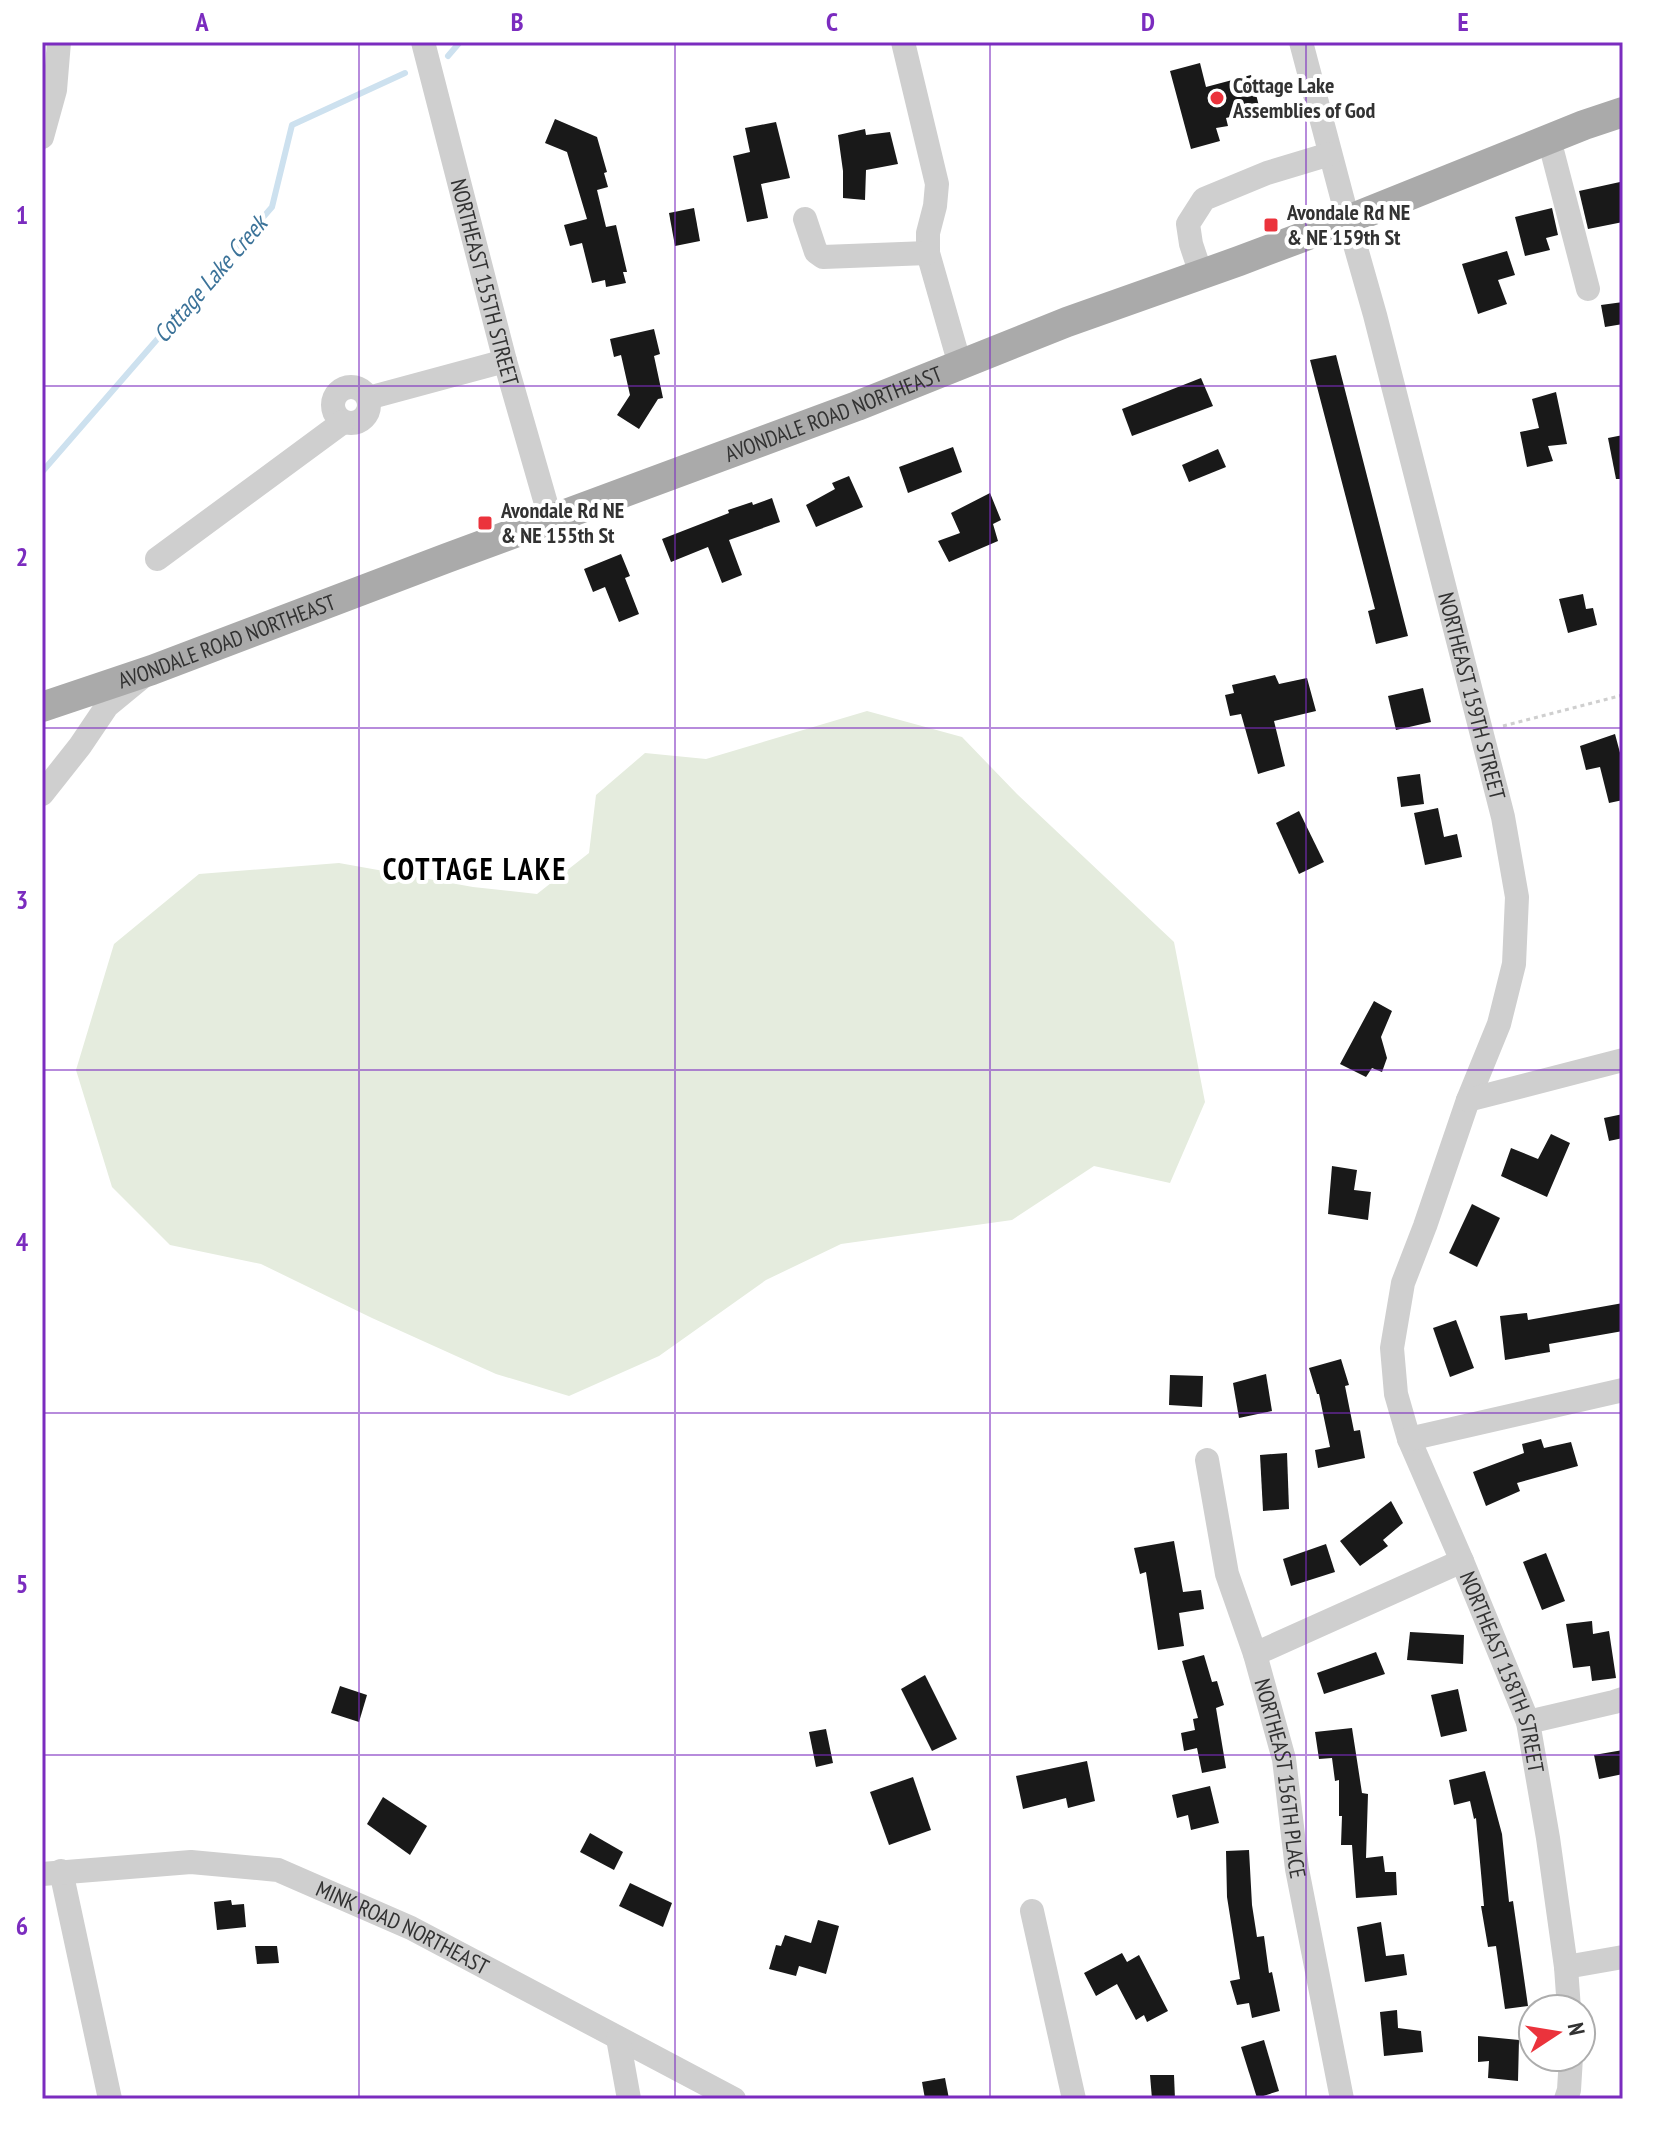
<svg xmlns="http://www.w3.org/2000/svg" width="1665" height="2141" font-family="'PT Sans Narrow',sans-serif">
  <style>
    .green { fill: #e5ecde }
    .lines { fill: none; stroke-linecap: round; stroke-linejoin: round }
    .stream { stroke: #cde1ef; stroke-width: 6 }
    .building { fill: #191919 }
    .path { stroke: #cfcfcf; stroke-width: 3; stroke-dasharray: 4 4; stroke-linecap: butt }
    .minor { stroke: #cfcfcf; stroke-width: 24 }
    .major { stroke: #aaa; stroke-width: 30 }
    .grid { fill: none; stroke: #7b2cbf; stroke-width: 2; stroke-opacity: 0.55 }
    .poi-dot { fill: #eb333c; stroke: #fff; stroke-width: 3 }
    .labels { text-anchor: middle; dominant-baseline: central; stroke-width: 8; stroke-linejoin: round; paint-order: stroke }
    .poi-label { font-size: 22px; font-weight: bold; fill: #323232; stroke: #fff; text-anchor: start }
    .street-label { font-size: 22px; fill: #323232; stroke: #fff }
    .water-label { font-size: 24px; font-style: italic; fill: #3c7399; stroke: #fff }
    .district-label { font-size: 30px; font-weight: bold; letter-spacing: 2px; fill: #000; stroke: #fff }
    .neatline { fill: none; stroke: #7b2cbf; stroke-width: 3 }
    .grid-label { font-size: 26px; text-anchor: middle; font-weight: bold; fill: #7b2cbf }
  </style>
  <rect width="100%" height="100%" fill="#fff"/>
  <path class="green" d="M867,711L962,737L1017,794L1174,942L1205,1102L1170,1183L1094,1166L1012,1220L841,1244L766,1280L659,1356L569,1396L496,1374L372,1318L261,1264L170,1245L112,1187L76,1070L114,944L199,874L339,863L473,887L537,894L589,853L596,795L645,753L706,759Z"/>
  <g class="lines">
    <g class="stream">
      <path d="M448,56L460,42"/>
      <path d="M42,472L272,207L292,125L405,73"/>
    </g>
  </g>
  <g class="building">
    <path d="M1200,63L1206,87L1251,75L1260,110L1226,118L1228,126L1216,128L1220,141L1191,149L1170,71Z"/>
    <path d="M555,119L597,137L607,172L604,173L608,187L597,190L606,227L616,225L627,272H623L626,283L606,287L605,280L592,283L582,243L570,246L564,225L587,219L567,152L545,143Z"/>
    <path d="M776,122L790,178L761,184L768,218L747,222L733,156L750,152L745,128Z"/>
    <path d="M865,129L866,135L890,132L898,164L866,170L865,200L843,198V171L838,135Z"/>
    <path d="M1620,182L1623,198V222L1588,229L1579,191Z"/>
    <path d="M694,208L700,241L675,246L669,213Z"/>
    <path d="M1552,208L1558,235L1546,238L1550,250L1525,256L1515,217Z"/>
    <path d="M1507,251L1515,275L1498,280L1507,304L1478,314L1462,264Z"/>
    <path d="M1623,302V324L1605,327L1601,305Z"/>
    <path d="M654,329L660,354L654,356L663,398L658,399L639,429L617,415L630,395L621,355L614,357L610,339Z"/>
    <path d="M1336,355L1408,636L1376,644L1368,611L1375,609L1310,360Z"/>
    <path d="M1201,378L1213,406L1132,436L1122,409Z"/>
    <path d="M1556,392L1567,444L1548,446L1553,461L1527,467L1520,432L1539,428L1532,399Z"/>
    <path d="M1623,435V479H1616L1608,438Z"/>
    <path d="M953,447L962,472L908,493L899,467Z"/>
    <path d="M1218,449L1226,467L1189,482L1182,465Z"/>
    <path d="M849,476L863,507L816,527L806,505L835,489L832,483Z"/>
    <path d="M990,493L1001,520L993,524L998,541L949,562L938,541L960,533L951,513Z"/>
    <path d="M772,498L780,522L729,540L742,575L722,583L708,547L671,562L662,539L729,513L728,510L752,502L753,505Z"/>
    <path d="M621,554L630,576L625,578L639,614L619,622L605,587L593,592L584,569Z"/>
    <path d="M1583,594L1586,609L1593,608L1597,625L1568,633L1559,599Z"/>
    <path d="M1275,675L1279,684L1307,678L1316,711L1274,721L1285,766L1258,774L1241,714L1230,716L1225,695L1234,693L1232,685Z"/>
    <path d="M1423,688L1431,722L1396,730L1388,696Z"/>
    <path d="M1615,734L1623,764V800L1609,803L1600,767L1586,770L1580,746Z"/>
    <path d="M1420,774L1424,804L1401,807L1397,777Z"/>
    <path d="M1438,808L1444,837L1457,834L1462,857L1425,865L1414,813Z"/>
    <path d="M1299,811L1324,862L1299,874L1276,823Z"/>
    <path d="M1374,1001L1392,1011L1381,1037L1387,1058L1382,1072L1372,1068L1366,1077L1340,1064Z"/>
    <path d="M1623,1114V1138L1609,1141L1604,1118Z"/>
    <path d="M1551,1134L1570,1143L1547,1197L1501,1176L1511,1148L1538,1159Z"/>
    <path d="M1332,1166L1357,1170L1354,1190L1371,1192L1368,1220L1328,1214Z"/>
    <path d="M1472,1204L1500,1218L1477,1267L1449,1253Z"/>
    <path d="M1623,1303V1331L1549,1344L1550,1352L1505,1360L1500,1316L1527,1313L1528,1320Z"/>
    <path d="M1456,1320L1474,1368L1450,1377L1433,1328Z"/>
    <path d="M1341,1359L1349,1385L1345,1386L1354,1431L1360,1430L1365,1458L1318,1468L1315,1450L1330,1447L1319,1394H1317L1309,1368Z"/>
    <path d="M1266,1374L1272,1411L1239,1418L1233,1383Z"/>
    <path d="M1170,1375L1203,1376L1202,1407L1169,1405Z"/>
    <path d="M1541,1439L1544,1448L1571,1442L1578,1466L1517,1483L1520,1491L1486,1506L1473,1472L1524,1453L1522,1444Z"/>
    <path d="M1287,1453L1289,1509L1263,1511L1260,1455Z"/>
    <path d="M1391,1501L1403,1523L1383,1540L1388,1546L1360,1566L1340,1541Z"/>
    <path d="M1174,1541L1183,1592L1201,1590L1204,1609L1179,1613L1184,1646L1158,1650L1146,1572L1140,1574L1134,1548Z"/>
    <path d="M1326,1544L1335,1572L1291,1586L1283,1559Z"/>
    <path d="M1546,1553L1565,1601L1542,1610L1523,1562Z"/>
    <path d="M1592,1621L1593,1634L1609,1631L1616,1678L1592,1681L1590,1666L1573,1668L1566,1624Z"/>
    <path d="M1410,1632L1464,1635L1463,1664L1407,1660Z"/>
    <path d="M1376,1652L1385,1674L1324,1694L1317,1673Z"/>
    <path d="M1204,1655L1212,1682L1217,1681L1224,1705L1216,1708L1226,1768L1202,1773L1197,1748L1184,1751L1181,1733L1195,1730L1193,1719L1198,1718L1182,1661Z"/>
    <path d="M925,1675L957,1739L932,1751L901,1689Z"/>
    <path d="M340,1686L367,1695L359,1722L331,1713Z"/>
    <path d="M1458,1689L1467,1731L1441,1737L1431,1695Z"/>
    <path d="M1352,1728L1362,1793L1368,1794L1366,1858L1383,1856L1385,1872H1396L1397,1895L1356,1898L1352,1845H1341L1342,1816H1339V1780L1335,1781L1332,1758L1319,1759L1315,1732Z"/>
    <path d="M826,1729L833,1763L816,1767L809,1732Z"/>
    <path d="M1623,1750V1774L1599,1779L1594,1755Z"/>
    <path d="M1087,1761L1095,1801L1068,1808L1066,1798L1023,1809L1016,1776Z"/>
    <path d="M1485,1771L1502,1834L1509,1902L1513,1901L1528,2006L1505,2009L1496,1946L1488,1947L1481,1906H1484L1476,1818L1474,1819L1470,1801L1454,1805L1449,1780Z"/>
    <path d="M913,1777L931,1830L889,1845L870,1792Z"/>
    <path d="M1210,1786L1219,1823L1191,1830L1188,1815L1177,1818L1172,1795Z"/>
    <path d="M383,1797L427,1826L410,1855L367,1824Z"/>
    <path d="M590,1833L623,1852L614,1870L580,1852Z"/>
    <path d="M1249,1850L1252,1905L1257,1937L1264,1936L1269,1973L1272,1972L1280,2011L1252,2018L1249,2003L1237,2005L1230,1981L1240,1979L1227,1897L1226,1851Z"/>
    <path d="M630,1883L672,1903L663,1927L619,1906Z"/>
    <path d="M231,1900L232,1905L244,1904L246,1927L217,1930L214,1902Z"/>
    <path d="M818,1920L839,1926L826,1974L799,1966L796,1976L769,1969L776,1945L781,1946L785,1935L811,1943Z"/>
    <path d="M1381,1922L1386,1956L1404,1954L1407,1975L1365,1982L1357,1927Z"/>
    <path d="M255,1946H277L279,1963L257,1964Z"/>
    <path d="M1122,1953L1127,1962L1139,1955L1168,2011L1147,2022L1144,2015L1136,2020L1117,1984L1096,1996L1084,1973Z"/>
    <path d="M1397,2010L1398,2028L1421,2031L1423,2052L1384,2056L1380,2012Z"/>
    <path d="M1478,2036L1519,2040L1518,2081L1488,2078L1489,2061L1478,2062Z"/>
    <path d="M1264,2040L1279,2091L1257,2098L1241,2047Z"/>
    <path d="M1150,2075H1174L1175,2099H1152Z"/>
    <path d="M945,2078L949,2099H925L922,2082Z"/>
  </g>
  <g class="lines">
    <path class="path" d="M1503,726L1623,695"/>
    <g class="minor">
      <path id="s1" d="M423,42L505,361L551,521"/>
      <path d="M903,42L937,184L935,206L928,233V253L960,365"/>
      <path id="s2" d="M1301,42L1348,220L1375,315L1503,817L1517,897L1514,964L1499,1024L1468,1100L1425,1226L1403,1283L1392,1348L1396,1394L1409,1439L1462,1561L1528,1722L1548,1838L1566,1967L1569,2009"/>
      <path d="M42,137L55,90L59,42"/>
      <path d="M1549,139L1588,289"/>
      <path d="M805,219L816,252L823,257L928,253"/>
      <path d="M1201,274L1191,244L1188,224L1204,199L1267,173L1330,154"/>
      <circle cx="351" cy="405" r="18"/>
      <path d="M368,398L505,361"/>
      <path d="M157,559L343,422"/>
      <path d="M42,794L80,746L107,706L141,678"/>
      <path d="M1468,1100L1623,1060"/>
      <path d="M1409,1439L1623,1390"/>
      <path id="s3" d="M1207,1460L1227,1574L1255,1654L1284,1759L1297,1869L1342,2099"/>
      <path d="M1255,1654L1462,1561"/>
      <path d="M1528,1722L1614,1702L1623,1699"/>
      <path d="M61,1871L110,2099"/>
      <path id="s4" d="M42,1874L191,1862L278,1870L411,1928L734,2099"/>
      <path d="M1032,1911L1074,2099"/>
      <path d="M1566,1967L1623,1957"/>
      <path d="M618,2038L629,2099"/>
      <path d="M1566,2099L1569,2090L1571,2057"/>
    </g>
    <path class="major" id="s5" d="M42,707L152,670L447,558L857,406L1067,322L1239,261L1348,220L1584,125L1623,112"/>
  </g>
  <path class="grid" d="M359,42V2099M675,42V2099M990,42V2099M1306,42V2099M42,386H1623M42,728H1623M42,1070H1623M42,1413H1623M42,1755H1623"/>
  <g class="poi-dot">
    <circle cx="1217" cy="98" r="8"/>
    <rect x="1263" y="217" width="16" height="16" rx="4"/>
    <rect x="477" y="515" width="16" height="16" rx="4"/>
  </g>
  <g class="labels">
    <g class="poi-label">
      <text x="1233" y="85">Cottage Lake<tspan x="1233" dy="25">Assemblies of God</tspan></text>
      <text x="1287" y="212">Avondale Rd NE<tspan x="1287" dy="25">&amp; NE 159th St</tspan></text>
      <text x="501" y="510">Avondale Rd NE<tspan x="501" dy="25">&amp; NE 155th St</tspan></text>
    </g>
    <g class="street-label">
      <text stroke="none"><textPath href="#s1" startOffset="248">NORTHEAST 155TH STREET</textPath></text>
      <text stroke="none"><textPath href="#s5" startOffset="844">AVONDALE ROAD NORTHEAST</textPath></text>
      <text stroke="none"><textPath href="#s5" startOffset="196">AVONDALE ROAD NORTHEAST</textPath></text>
      <text stroke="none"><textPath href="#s2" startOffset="676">NORTHEAST 159TH STREET</textPath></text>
      <text stroke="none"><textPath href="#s2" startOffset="1698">NORTHEAST 158TH STREET</textPath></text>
      <text stroke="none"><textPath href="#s3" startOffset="328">NORTHEAST 156TH PLACE</textPath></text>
      <text stroke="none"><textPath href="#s4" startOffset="374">MINK ROAD NORTHEAST</textPath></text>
    </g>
    <g class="water-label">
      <text transform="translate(210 279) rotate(-49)">Cottage Lake Creek</text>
    </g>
    <g class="district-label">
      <text x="475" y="868">COTTAGE LAKE</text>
    </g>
  </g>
  <rect width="1665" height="2141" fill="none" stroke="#ffffff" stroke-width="88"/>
  <g transform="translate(1557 2033) rotate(78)"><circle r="38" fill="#ffffff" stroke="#adadad" stroke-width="2"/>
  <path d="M0-6L14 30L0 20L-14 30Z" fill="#eb333c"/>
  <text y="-12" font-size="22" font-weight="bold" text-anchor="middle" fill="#323232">N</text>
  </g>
  <rect x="44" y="44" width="1577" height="2053" class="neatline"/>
  <g class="grid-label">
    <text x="202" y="31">A</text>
    <text x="517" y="31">B</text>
    <text x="832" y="31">C</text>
    <text x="1148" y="31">D</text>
    <text x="1463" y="31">E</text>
    <text x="22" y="224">1</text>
    <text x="22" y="566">2</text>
    <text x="22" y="909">3</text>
    <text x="22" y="1251">4</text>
    <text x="22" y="1593">5</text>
    <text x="22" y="1935">6</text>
  </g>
</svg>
